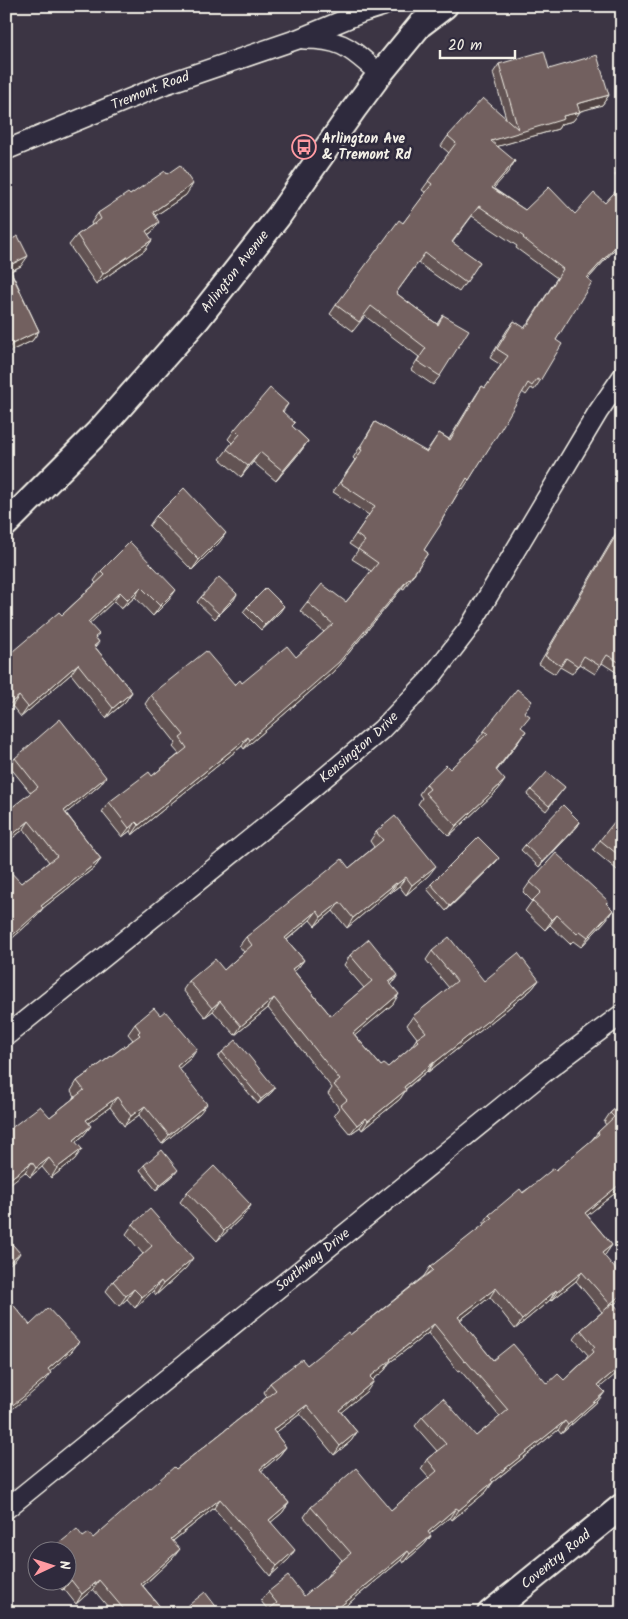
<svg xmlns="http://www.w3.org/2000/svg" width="628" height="1619" font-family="Kalam,sans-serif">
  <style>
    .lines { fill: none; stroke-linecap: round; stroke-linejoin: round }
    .minor-casing { stroke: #f4f1e8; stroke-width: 22 }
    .tertiary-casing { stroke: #f4f1e8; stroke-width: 28 }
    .minor { stroke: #2f2a3d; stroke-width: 19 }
    .tertiary { stroke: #2f2a3d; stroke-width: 24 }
    .wall { fill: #625352; stroke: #f4f1e8; fill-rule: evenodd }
    .shaded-wall { fill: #504342; stroke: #f4f1e8 }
    .building { fill: #72605f; stroke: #f4f1e8 }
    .labels { text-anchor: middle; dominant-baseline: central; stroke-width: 5; stroke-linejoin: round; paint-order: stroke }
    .street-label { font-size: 14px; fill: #f4f1e8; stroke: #2f2a3d }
    .poi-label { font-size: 14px; font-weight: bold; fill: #f4f1e8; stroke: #2f2a3d; text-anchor: start }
  </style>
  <rect width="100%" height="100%" fill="#3c3544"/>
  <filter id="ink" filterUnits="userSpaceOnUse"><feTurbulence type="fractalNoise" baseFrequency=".02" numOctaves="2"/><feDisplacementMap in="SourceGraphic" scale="10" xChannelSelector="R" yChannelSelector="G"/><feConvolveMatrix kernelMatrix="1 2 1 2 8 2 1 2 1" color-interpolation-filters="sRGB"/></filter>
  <g filter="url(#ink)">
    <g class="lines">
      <g class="minor-casing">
        <g id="minor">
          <path d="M304,39C345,39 350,49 380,74"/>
          <path id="s1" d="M6,150L163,85L298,39L361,13L383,6"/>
          <path id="s2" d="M6,1036L285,811L381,730L429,680L469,628L598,412L622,377"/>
          <path id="s3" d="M6,1509L546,1071L622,1014"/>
        </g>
      </g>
      <g class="tertiary-casing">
        <g id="tertiary">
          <path id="s4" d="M6,524L97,433L197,320L278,217L354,109L380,74L420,25L445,6"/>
          <path id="s5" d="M490,1613L622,1506"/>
        </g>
      </g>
      <use href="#minor" class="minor"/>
      <use href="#tertiary" class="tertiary"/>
    </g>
    <g class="wall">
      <path d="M499,64L549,69L609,95L602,105L580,111L573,121L561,124L558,129L498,146L509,171L493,188L525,210L575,214L605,203L622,184L615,175L622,166V241L588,279L556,340L540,381L534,390L531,388L526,395L522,392L469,480L463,489L461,488L424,550L428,553L404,589L402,588L333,672L244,749L242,746L132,835L130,831L122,837L102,812L109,802L152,776L179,754L173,747L176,743L145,704L151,695L242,683L296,657L324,632L300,611L307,602H346L371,571L352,559L358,550L349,544L369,515L333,492L355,460L353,458L369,432L375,422L426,452L439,433L449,439L476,395L482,386L485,388L501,365L490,358L507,330L514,321L524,328L527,325L557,278L516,248L517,246L472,216L452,243L480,262L459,292L418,263L396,293L437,324L443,315L440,376L433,385L411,370L419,357L365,316L353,331L330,314L336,305L403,223L426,193L422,190L449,153L441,146L448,136L506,118L493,73Z"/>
      <path d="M167,174L186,195L155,216L152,232L148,235L152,240L145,250L96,284L69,245L77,235L92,225L91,223L98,213Z"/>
      <path d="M6,242L21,266L11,271L39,331L32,341L6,353Z"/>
      <path d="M288,404L283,412L292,426L308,441L301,451L276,481L253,462L241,477L220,459L232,443L228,439L235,429Z"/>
      <path d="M156,516L219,543L192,570L149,526Z"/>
      <path d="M622,523V676L602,663L595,674L579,664L572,674L560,667L555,674L539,664Z"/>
      <path d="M130,542L169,600L153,616L135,597L121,609L114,601L89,624L96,638L99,642L95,647L132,692L125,702L106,718L71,674L21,717L12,706L62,615L96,583L94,581L101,571Z"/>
      <path d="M201,597L234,600L215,619L197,602Z"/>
      <path d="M247,607L280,612L261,630L243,612Z"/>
      <path d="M524,712L519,741L496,771L498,790L449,836L418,804L422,798L419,794L426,784L450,769L479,742L477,741L484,731Z"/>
      <path d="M15,758L100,785L66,813L101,859L95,867L43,908L37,916L6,944L21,883L49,862L24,829L6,843V812L31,793L9,766Z"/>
      <path d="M565,787L546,811L527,795L531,790Z"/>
      <path d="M580,822L577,827L539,867L521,850L525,845Z"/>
      <path d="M622,827V874L593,850L600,840Z"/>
      <path d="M376,832L429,875L406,895L399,886L390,893L389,892L347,928L333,911L315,926L310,920L287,940L304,960L297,969L294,971L331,1016L364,988L344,965L350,955L391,985L393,1004L355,1035L381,1066L388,1067L411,1047L417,1038L407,1025L413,1016L449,988L426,960L432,951L484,981L539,980L532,989L479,1032L428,1072L427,1071L406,1089L400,1099L362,1130L360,1127L350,1134L334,1115L339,1108L328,1094L332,1088L268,1008L235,1035L213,1011L205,1017L183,990L189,981L224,970L244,952L239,946L246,937L349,868L374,847L370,841Z"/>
      <path d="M499,858L495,863L446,911L427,889L431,884Z"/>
      <path d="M530,882L608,901L606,904L613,910L606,920L581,947L573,941L570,944L550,925L545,930L525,911L532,901L523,892Z"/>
      <path d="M160,1015L197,1049L191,1058L179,1068L200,1113L162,1144L139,1115L124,1126L110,1107L88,1123L84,1135L76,1142L75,1159L51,1178L42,1167L30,1177L25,1172L50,1117L75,1097L71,1091L77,1081L133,1040L128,1034L135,1024Z"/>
      <path d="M222,1052L275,1088L271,1093L258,1104L218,1057Z"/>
      <path d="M622,1103V1200L620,1201L614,1194L587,1215L612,1245L604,1256L614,1304L598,1401L561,1434L558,1430L493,1482L486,1492L452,1520L450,1517L429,1534L431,1536L424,1545L403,1563L401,1560L337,1613H264L268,1610L261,1601L268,1592L304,1596L326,1578L332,1569L342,1560L304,1517L311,1507L391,1510L429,1478L421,1469L427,1459L437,1451L415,1426L422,1417L476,1436L500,1417L460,1370L458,1371L428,1333L389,1363L385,1370L372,1380L367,1391L341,1412L357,1432L351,1441L334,1455L300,1414L275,1433L286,1447L279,1456L261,1471L289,1503L282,1513L271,1522L289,1559L270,1576L214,1508L173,1541V1558L143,1586L162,1609L159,1613H113L93,1589L76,1604L64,1589L62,1590L55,1582H68V1552H51L52,1549L83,1537L93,1538L176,1469L267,1397L264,1392L270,1383L307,1365L350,1335L424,1276L430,1267L484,1225L483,1224L489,1215L556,1170L591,1141L598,1132L606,1125L604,1122L610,1113ZM576,1281L602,1312L581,1330L574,1339L588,1355L586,1359L564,1380L547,1384L492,1359L460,1320L490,1297L515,1329L550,1300L551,1301Z"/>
      <path d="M144,1165L174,1175L156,1190L140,1170Z"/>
      <path d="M187,1192L251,1205L244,1215L217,1241L180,1202Z"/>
      <path d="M133,1224L186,1268L156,1295L153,1291L135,1308L127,1299L119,1306L106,1291L113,1281L143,1254L126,1234Z"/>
      <path d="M185,1608L221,1613H182Z"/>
    </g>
    <g class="shaded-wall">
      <path d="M609,95L602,105L571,114L577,104Z"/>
      <path d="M580,112L573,121L561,124L558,129L485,150L491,141L563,116Z"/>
      <path d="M515,161L509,171L486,197L492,188Z"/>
      <path d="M193,184L186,195L146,222L153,212Z"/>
      <path d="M159,222L152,232L138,241L146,231Z"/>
      <path d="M622,239V241L580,288L587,278Z"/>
      <path d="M152,240L145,250L96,284L103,274Z"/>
      <path d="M28,256L21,266L6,273L8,266Z"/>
      <path d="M39,331L32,341L6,353V352L12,344Z"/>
      <path d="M308,441L301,451L276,481L283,471Z"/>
      <path d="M260,452L253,462L241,477L248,466Z"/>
      <path d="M226,533L219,543L192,570L199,560Z"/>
      <path d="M409,578L402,588L333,672L244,749L250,740Z"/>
      <path d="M141,587L135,597L121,609L128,600Z"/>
      <path d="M176,590L169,600L153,616L160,606Z"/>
      <path d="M120,592L114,601L81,632L88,622Z"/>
      <path d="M237,594L234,600L215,619L219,614Z"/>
      <path d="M284,606L280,612L261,630L265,625Z"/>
      <path d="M78,664L71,674L21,717L28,707Z"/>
      <path d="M132,692L125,702L106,718L113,708Z"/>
      <path d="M19,696L12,706L6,711V707Z"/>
      <path d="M526,731L519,741L489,781L496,770Z"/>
      <path d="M248,737L242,746L132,835L139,825Z"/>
      <path d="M106,777L100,785L59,819L64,811Z"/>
      <path d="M505,780L498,790L449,836L456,826Z"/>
      <path d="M29,821L24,829L6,843V840Z"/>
      <path d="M136,822L130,831L122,837L129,828Z"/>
      <path d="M580,822L577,827L539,867L543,862Z"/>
      <path d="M499,858L495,863L446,911L450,906Z"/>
      <path d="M101,859L95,867L43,908L37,916L6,944V941L41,906Z"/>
      <path d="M436,866L429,875L406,895L412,885Z"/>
      <path d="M406,877L399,886L390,893L397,884Z"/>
      <path d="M396,883L389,892L347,928L353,918Z"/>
      <path d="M340,902L333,911L315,926L321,917Z"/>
      <path d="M613,910L606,920L581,947L588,937Z"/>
      <path d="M317,911L310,920L278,947L285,938Z"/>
      <path d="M557,915L550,925L545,930L552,920Z"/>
      <path d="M304,960L297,969L286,978L292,969Z"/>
      <path d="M398,975L392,984L383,992L389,982Z"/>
      <path d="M539,980L532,989L479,1032L428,1072L434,1063Z"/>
      <path d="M399,994L393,1004L347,1042L353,1033Z"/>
      <path d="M274,998L268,1008L235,1035L241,1026Z"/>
      <path d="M220,1001L213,1011L205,1017L212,1008Z"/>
      <path d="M197,1049L191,1058L170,1076L177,1066Z"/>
      <path d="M434,1062L427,1071L397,1096L404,1087Z"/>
      <path d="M275,1088L271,1093L258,1104L261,1099Z"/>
      <path d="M406,1090L400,1099L362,1130L368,1121Z"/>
      <path d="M117,1097L110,1107L79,1130L86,1120Z"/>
      <path d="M207,1104L200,1113L162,1144L169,1135Z"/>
      <path d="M145,1106L139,1115L124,1126L131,1116Z"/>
      <path d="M366,1118L360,1127L350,1134L357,1125Z"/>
      <path d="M91,1126L84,1135L67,1149L74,1140Z"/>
      <path d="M82,1149L75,1159L51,1178L57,1168Z"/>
      <path d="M49,1158L42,1167L30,1177L36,1168Z"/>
      <path d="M32,1162L25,1172L6,1187V1182Z"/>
      <path d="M178,1170L174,1175L156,1190L160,1185Z"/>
      <path d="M620,1184L614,1194L579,1222L585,1213Z"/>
      <path d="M251,1205L244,1215L217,1241L224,1231Z"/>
      <path d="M612,1245L605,1255L596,1263L602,1253Z"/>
      <path d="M20,1253L16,1259L6,1267V1265Z"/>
      <path d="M193,1258L186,1268L156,1295L163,1284Z"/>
      <path d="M582,1272L576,1281L551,1301L557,1292Z"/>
      <path d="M161,1281L153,1291L135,1308L142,1297Z"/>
      <path d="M496,1288L490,1297L451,1327L458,1317Z"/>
      <path d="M134,1289L127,1299L119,1306L126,1296Z"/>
      <path d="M556,1290L550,1300L515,1329L522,1320Z"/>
      <path d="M622,1294V1298L603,1313L610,1304Z"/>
      <path d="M434,1324L428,1333L389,1363L385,1370L364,1387L370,1377L390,1359Z"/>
      <path d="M79,1342L72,1351L42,1379L48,1369Z"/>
      <path d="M622,1365V1369L592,1394L598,1385Z"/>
      <path d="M51,1373L45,1382L15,1407L6,1414V1410Z"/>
      <path d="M374,1381L367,1391L333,1419L339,1410Z"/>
      <path d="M605,1392L598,1401L561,1434L568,1425Z"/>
      <path d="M307,1405L300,1414L266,1440L273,1430Z"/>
      <path d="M565,1421L558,1430L484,1489L491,1480Z"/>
      <path d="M357,1432L351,1441L334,1455L340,1446Z"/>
      <path d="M286,1447L279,1456L253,1478L260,1469Z"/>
      <path d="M493,1482L486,1492L452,1520L459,1510Z"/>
      <path d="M220,1499L214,1508L164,1548L171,1539Z"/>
      <path d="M289,1503L282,1513L263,1529L269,1520Z"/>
      <path d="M456,1508L450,1517L421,1541L428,1532Z"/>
      <path d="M431,1536L424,1545L403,1563L410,1554Z"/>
      <path d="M180,1549L173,1558L135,1593L141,1584Z"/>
      <path d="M295,1550L289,1559L270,1576L277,1566Z"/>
      <path d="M408,1551L401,1560L337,1613H332Z"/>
      <path d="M71,1580L64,1589L62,1590L69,1581Z"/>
      <path d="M99,1580L93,1589L76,1604L82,1594Z"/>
    </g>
    <g class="building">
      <path d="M544,51L549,69L597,55L609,95L577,104L580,112L563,116L564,119L491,141L515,161L492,188L525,210L549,187L575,214L594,193L605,203L622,184V239L587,278L592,282L556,340L562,344L540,381L537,379L532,386L528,383L498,434L469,480L467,478L440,523L441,524L424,550L428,553L410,579L409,578L339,662L250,740L248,737L139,825L136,822L129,828L109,802L149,772L152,776L187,748L180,738L184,735L151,695L206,651L235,685L240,680L242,683L287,646L296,657L333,624L307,602L322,584L346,602L378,563L358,549L365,541L356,534L375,506L340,483L362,450L360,449L375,422L427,452L439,433L450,440L482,386L485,388L508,356L497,349L514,321L525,328L526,325H528L563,269L523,238L524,237L479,206L452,242L480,262L466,283L425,253L396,293L438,325L443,315L469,330L440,376L417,361L426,348L371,306L359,322L336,305L399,220L403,223L432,184L428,181L456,143L448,136L483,98L518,129L499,64Z"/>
      <path d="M180,165L193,184L153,212L159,222L146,231L152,240L103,274L77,235L101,219L98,213L128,193L130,195L165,171L167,174Z"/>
      <path d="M18,236L28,256L8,266L39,331L12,344L6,333V242Z"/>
      <path d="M270,388L288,404L282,411L295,423L292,426L308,441L283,471L260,452L248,466L227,449L240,434L235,429Z"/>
      <path d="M184,488L226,533L199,560L156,516Z"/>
      <path d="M622,525V664L607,655L600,666L584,656L578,666L566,658L561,666L545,656Z"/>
      <path d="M130,542L176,590L160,606L141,587L128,600L120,592L88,622L99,634L95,637L99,642L94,646L132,692L113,708L78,664L28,707L19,696L6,707V657L59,612L62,615L105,575L101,571Z"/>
      <path d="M219,577L237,594L219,614L201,597Z"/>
      <path d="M266,588L284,606L265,625L247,607Z"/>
      <path d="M517,689L532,701L524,712L530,716L521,727L526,731L496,770L505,780L456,826L425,793L430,789L426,784L446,765L450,769L488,733L484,731Z"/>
      <path d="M60,719L106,777L64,811L101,859L41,906L43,908L6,941V867L21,883L57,856L29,821L6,840V812L38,787L15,758Z"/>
      <path d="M547,772L565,787L549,806L531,790Z"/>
      <path d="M563,805L580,822L543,862L525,845Z"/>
      <path d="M395,816L436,866L412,885L406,877L397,884L396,883L353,918L340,902L321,917L317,911L285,938L304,960L292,969L331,1016L372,981L350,955L369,939L398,975L389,982L399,994L353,1033L381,1066L384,1064L388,1067L418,1041L416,1039L426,1032L413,1016L457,981L432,951L449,937L484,981L518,953L539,980L485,1023L434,1063V1062L404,1087L406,1090L368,1121L366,1118L357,1125L341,1105L347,1100L334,1085L340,1080L274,998L241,1026L220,1001L212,1008L189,981L215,959L224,970L252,945L246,937L342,859L349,868L383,840L376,832Z"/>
      <path d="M615,821L622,827V858L600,840Z"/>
      <path d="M478,837L499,858L450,906L431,884Z"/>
      <path d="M556,853L608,901L606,903L613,910L588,937L580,931L577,934L557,915L552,920L532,901L541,892L530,882Z"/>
      <path d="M154,1008L160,1015L165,1011L197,1049L177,1066L207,1104L169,1135L145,1106L131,1116L117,1097L86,1120L91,1126L74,1140L82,1149L57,1168L49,1158L36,1168L32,1162L6,1182V1132L40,1106L50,1117L84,1090L77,1081L140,1035L138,1033L140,1031L135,1024Z"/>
      <path d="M236,1040L275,1088L261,1099L222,1052Z"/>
      <path d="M622,1103V1186L620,1184L585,1213L612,1245L602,1253L622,1277V1294L610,1304L582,1272L557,1292L556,1290L522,1320L496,1288L458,1317L492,1359L493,1360L513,1344L547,1384L558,1374L564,1380L594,1352L592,1349L595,1347L581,1330L613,1303L622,1313V1365L598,1385L605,1392L568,1425L565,1421L491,1480L493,1482L459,1510L456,1508L428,1532L431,1536L410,1554L408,1551L332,1613H264L277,1603L268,1592L288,1576L304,1596L334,1571L332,1569L351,1553L311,1507L356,1468L391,1510L437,1471L427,1459L446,1444L422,1417L443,1398L476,1436L508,1410L466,1361L465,1362L434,1324L390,1359L391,1360L370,1377L374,1381L339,1410L357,1432L340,1446L307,1405L273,1430L286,1447L260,1469L289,1503L269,1520L295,1550L277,1566L220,1499L171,1539L180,1549L141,1584L162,1609L157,1613H127L99,1580L82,1594L71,1580L69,1581L68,1580V1552H54L52,1549L77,1529L83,1537L89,1533L93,1538L174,1467L176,1469L276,1390L270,1383L302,1359L307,1365L348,1332L350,1335L433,1270L430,1267L492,1218L489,1215L520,1189L523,1193L554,1168L556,1170L599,1134L598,1132L614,1117L610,1113Z"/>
      <path d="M162,1150L178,1170L160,1185L144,1165Z"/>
      <path d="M214,1166L251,1205L224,1231L187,1192Z"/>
      <path d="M150,1209L193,1258L163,1284L161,1281L142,1297L134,1289L126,1296L113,1281L152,1246L133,1224Z"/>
      <path d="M6,1237L20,1253L6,1265Z"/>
      <path d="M6,1296L30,1325L48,1308L79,1342L48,1369L51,1373L22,1398L6,1410Z"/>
      <path d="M205,1592L221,1613H189L185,1608Z"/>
    </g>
  </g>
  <defs>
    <g id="bus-ring" transform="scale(1.25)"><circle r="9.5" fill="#2f2a3d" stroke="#ff9aa2" stroke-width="1.5"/><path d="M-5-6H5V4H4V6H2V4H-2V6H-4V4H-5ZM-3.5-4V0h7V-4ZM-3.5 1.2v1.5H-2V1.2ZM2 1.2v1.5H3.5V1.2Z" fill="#ff9aa2"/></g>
  </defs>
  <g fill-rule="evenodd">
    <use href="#bus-ring" x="304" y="147"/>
  </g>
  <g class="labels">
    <g class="street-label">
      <text stroke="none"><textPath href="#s1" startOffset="156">Tremont Road</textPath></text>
      <text stroke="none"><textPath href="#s4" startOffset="341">Arlington Avenue</textPath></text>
      <text stroke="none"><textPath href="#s2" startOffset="456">Kensington Drive</textPath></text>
      <text stroke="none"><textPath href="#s3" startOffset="395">Southway Drive</textPath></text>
      <text stroke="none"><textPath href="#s5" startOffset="85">Coventry Road</textPath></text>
    </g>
    <g class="poi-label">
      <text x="322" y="139">Arlington Ave<tspan x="322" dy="16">&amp; Tremont Rd</tspan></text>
    </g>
  </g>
  <rect width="628" height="1619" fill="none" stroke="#2f2a3d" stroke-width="25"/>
  <rect x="12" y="12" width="603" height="1594" fill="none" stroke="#f4f1e8" stroke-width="2" filter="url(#ink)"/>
  <g transform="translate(52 1566) rotate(86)"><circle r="24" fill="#2f2a3d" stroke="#7e7a81"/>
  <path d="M0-4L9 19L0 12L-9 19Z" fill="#ff9aa2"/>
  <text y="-8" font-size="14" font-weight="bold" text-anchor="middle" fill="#f4f1e8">N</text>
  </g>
  <path d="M440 50v8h75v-8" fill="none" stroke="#f4f1e8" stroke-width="2.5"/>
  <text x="448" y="50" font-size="15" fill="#f4f1e8" stroke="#2f2a3d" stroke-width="4" paint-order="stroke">20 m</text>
</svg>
